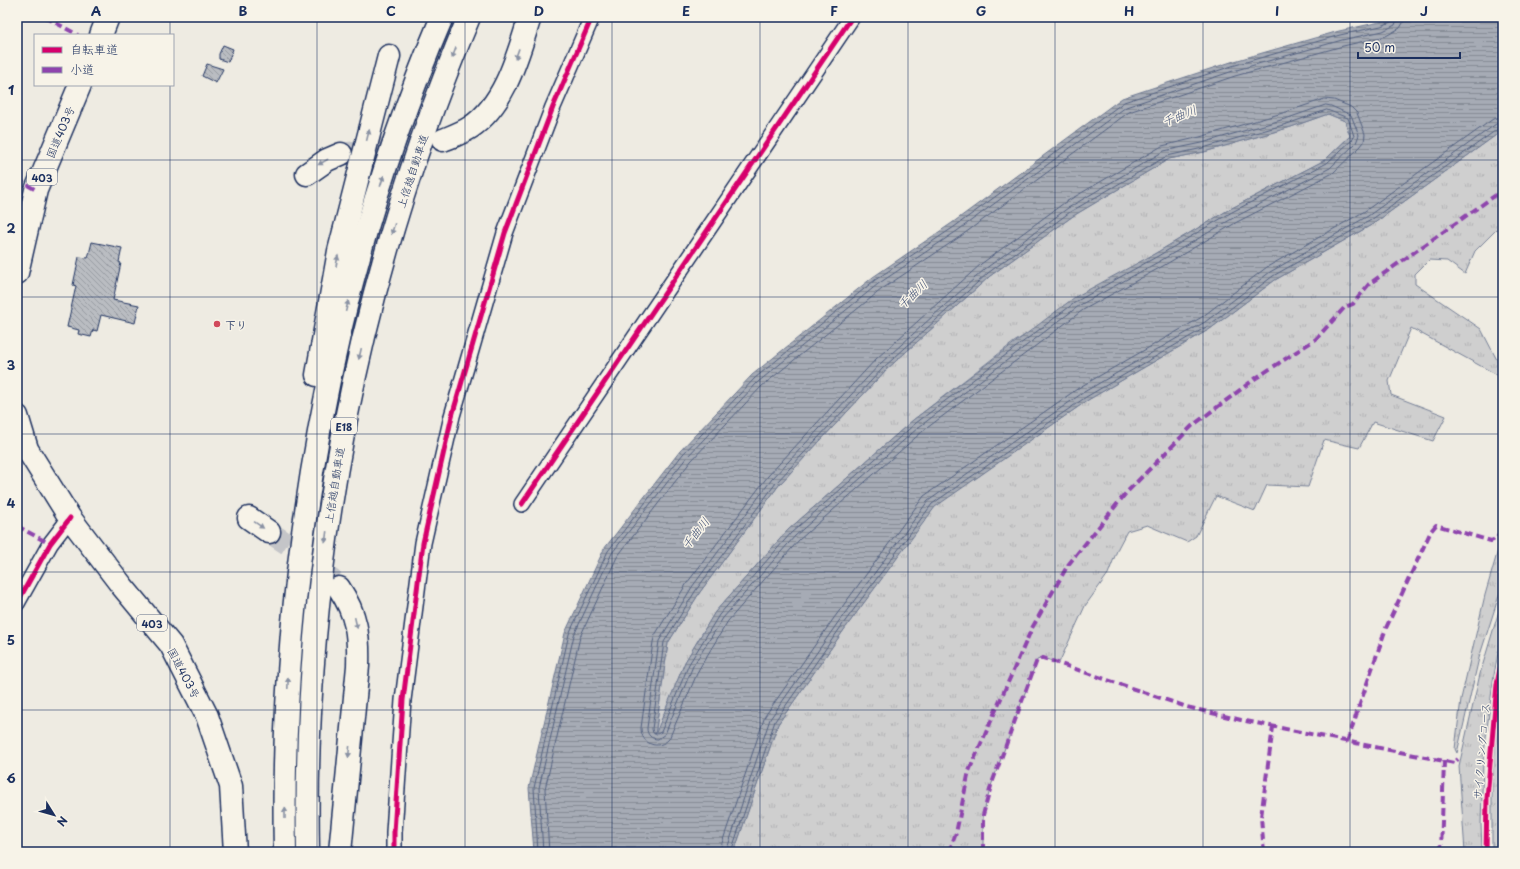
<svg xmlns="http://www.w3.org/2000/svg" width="1520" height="869" font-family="'Playpen Sans','Klee One',sans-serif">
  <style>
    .grass { fill: url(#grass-tufts); stroke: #757f96 }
    .water { fill: url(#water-rules); stroke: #6e7992; fill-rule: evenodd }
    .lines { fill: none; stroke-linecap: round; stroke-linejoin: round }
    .shore { stroke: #536181; stroke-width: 1 }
    .building { fill: url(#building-back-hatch); stroke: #1b2f5e }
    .highway-tunnel { stroke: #c4c5c8; stroke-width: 22; stroke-dasharray: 22 11; stroke-linecap: butt }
    .street-casing { stroke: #1b2f5e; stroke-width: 18 }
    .highway-casing { stroke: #1b2f5e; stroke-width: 25 }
    .street { stroke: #f7f3e8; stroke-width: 15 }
    .highway { stroke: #f7f3e8; stroke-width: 22 }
    .quiet { stroke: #8e44ad; stroke-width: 4; stroke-dasharray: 8 4; stroke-linecap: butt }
    .cycleway-casing { stroke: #f7f3e8; stroke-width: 8 }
    .cycleway { stroke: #d6006c; stroke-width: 5 }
    .oneway { fill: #8991a3 }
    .grid { fill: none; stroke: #1b2f5e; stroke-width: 1; stroke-opacity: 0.55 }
    .poi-dot { fill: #d1495b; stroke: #f7f3e8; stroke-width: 1.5 }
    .labels { text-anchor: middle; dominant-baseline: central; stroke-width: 3; stroke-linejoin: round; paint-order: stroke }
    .shield { fill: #f7f3e8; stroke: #5d6a87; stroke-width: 1 }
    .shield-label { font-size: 10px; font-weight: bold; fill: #1b2f5e }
    .street-label { font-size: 11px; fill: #1b2f5e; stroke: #f7f3e8 }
    .poi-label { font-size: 11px; font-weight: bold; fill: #1b2f5e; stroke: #f7f3e8; text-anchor: start }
    .water-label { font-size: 12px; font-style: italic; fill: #455478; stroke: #f7f3e8 }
    .neatline { fill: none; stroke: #1b2f5e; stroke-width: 1.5 }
    .grid-label { font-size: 13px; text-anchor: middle; font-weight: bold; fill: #1b2f5e }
  </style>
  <defs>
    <pattern id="grass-tufts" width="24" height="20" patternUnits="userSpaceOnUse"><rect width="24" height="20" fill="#cfcfcf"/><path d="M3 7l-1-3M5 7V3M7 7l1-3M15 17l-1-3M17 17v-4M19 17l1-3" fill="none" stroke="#b1b2b4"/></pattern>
    <pattern id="water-rules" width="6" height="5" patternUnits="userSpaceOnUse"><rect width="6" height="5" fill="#a6abb5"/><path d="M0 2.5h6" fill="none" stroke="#868c96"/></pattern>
    <pattern id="building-back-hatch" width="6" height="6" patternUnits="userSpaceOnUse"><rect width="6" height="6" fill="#babdc2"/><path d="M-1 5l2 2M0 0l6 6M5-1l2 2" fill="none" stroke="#969aa1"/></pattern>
  </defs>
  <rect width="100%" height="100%" fill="#eeebe2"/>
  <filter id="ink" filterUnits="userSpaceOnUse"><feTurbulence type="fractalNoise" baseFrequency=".025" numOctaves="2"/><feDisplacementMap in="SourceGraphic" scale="8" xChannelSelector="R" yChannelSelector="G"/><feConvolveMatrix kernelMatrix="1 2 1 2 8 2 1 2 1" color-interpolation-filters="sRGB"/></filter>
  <g filter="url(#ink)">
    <g class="grass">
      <path d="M1328,114L1345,121L1350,136L1325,160L1230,209L1156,253L1014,342L913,420L788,530L715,612L685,662L655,737L668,643L700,592L779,485L886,370L990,276L1073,216L1169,159L1204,152L1291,127Z"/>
      <path d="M1503,130V223L1475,251L1465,274L1447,261L1429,260L1415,274V284L1481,329L1497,360L1499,376L1411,328L1389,381L1391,395L1446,416L1433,441L1373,422L1359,448L1324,440L1308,487L1267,485L1255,511L1216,496L1196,536L1187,542L1147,525L1127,531L1118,548L1108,574L1085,606L1059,663L1043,658L1037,660L991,786L983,815V852H734L778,724L846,627L934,507L1088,400L1210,329L1275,280L1373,224Z"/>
      <path d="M1503,533V583L1479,658L1457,753L1455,749L1461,699L1485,595Z"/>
      <path d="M1503,603V624L1493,681L1483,761L1481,824L1482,852H1465L1459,766L1480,674L1498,614Z"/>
      <path d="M1503,685V835L1499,852H1492V787L1499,704Z"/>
    </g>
    <path class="water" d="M1392,17H1503V130L1373,224L1275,280L1210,329L1088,400L935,507L846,627L778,724L734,852H534L529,788L565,633L604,549L680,451L752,375L873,277L952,223L1122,98L1231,62L1339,31L1380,22ZM1328,114L1345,121L1350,136L1325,160L1230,209L1156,253L1075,297L913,420L788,530L715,612L685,662L655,735L668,643L700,592L779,485L886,370L990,276L1073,216L1169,159L1204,152L1291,127Z"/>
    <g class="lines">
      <g class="shore">
        <path d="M1325,99L1334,100L1351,107L1357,113L1365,134L1364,142L1360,147L1333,173L1237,222L1163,266L1083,310L923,431L799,540L728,621L699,669L669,739C658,751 641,744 641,728L653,642L655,635L687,583L768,476L876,359L981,264L1064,203L1162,146L1200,137L1286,112Z"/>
        <path d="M1326,105L1331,106L1351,115L1359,135L1356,143L1330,168L1235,217L1160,261L1080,305L919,427L795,536L723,618L693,666L665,734L658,739C651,739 647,735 647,728L659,641L692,587L772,479L881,363L985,269L1068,208L1164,151L1202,143L1288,118Z"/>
        <path d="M1327,110L1348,118L1354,136L1353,139L1327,163L1232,212L1158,256L1077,301L916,423L791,533L719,615L689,664L661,732L657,734L653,733L652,729L664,642L696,590L776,483L884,367L988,273L1070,212L1167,156L1203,148L1290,123Z"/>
        <path d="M538,852L534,788L569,634L608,551L683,454L755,378L875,280L954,227L1124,102L1232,66L1340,35L1381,26L1391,22L1393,17"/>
        <path d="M543,852L539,788L574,635L612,553L687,457L758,382L878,284L957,231L1126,107L1233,71L1342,40L1383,31L1395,25L1398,17"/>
        <path d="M549,852L545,789L580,637L617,557L691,461L762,386L882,289L961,236L1129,112L1235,76L1343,46L1386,36L1400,28L1403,23L1404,17"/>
        <path d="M720,852L721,846L765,716L834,618L924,496L1080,387L1202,317L1267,267L1365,211L1493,119L1503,116"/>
        <path d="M726,852L770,719L839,621L928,501L1084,392L1205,322L1270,272L1368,216L1496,124L1503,122"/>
        <path d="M731,852L775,721L843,624L932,504L1086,397L1208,326L1273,276L1371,220L1499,128L1503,127"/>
      </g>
    </g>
    <g class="building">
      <path d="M223,45L233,49L228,62L219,59V54Z"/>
      <path d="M207,64L223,69L216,83L202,76Z"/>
      <path d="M92,242L122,248L119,262L121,263L113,300L139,305L135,323L101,315L97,331L93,330L91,337L78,334L79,330L67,327L76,286L73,285L79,257L88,258Z"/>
    </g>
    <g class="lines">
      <g class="highway-tunnel">
        <path d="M341,154L438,141"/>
        <path d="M269,532L292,547L334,582"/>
      </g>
      <g class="street-casing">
        <g id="street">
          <path d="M522,504L852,17"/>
          <path d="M17,603L50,544L70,518"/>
          <path d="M394,852V832L403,700L423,543L452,416L505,233L553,107L592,17"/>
        </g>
      </g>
      <g class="highway-casing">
        <g id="highway">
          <path d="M101,35L108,17"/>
          <path d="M443,140C453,136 462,133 471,127C506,103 518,54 530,17"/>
          <path d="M307,174L327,160L341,154"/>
          <path d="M17,273L36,190L80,85"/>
          <path d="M317,375L339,251L389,56"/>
          <path d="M17,416L27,449L70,518L122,586L171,645L207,716L231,786L235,852"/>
          <path d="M249,518L269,532"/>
          <path d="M339,588C357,615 359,635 358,666L340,852"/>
          <path d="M285,852C279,572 332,275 442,17"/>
          <path d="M308,852C302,566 358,280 469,17"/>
        </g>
      </g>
      <use href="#street" class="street"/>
      <use href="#highway" class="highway"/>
      <g class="quiet">
        <path d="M45,17L78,35"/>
        <path d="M17,179L36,190"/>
        <path d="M17,526L50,544"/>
        <path d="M1347,742L1386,628L1431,531L1436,525L1491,541L1497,538L1503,528"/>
        <path d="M949,852L956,833L969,771L1032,628L1068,565L1126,493L1192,426L1256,378L1316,339L1345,307L1353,304L1369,284L1503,190"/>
        <path d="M983,852V815L991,786L1037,660L1043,658L1187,707L1241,720L1454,763L1458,759"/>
        <path d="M1264,852L1261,817L1273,727"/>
        <path d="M1441,852L1444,761"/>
        <path d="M1503,852V850"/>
      </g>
      <g class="cycleway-casing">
        <g id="cycleway">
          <path d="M522,504L852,17"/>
          <path d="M17,603L50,544L70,518"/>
          <path d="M394,852V832L403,700L423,543L452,416L505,233L553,107L592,17"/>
          <path d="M1486,852L1487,798L1497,684L1503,653"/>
        </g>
      </g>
      <use href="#cycleway" class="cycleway"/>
    </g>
    <defs><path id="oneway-solid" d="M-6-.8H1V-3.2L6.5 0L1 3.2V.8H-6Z"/></defs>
    <g class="oneway">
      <use href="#oneway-solid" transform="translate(454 53) rotate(111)"/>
      <use href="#oneway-solid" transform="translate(517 54) rotate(110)"/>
      <use href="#oneway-solid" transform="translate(368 135) rotate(-76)"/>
      <use href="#oneway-solid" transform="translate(323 162) rotate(151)"/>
      <use href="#oneway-solid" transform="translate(382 181) rotate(-73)"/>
      <use href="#oneway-solid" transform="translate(393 229) rotate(107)"/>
      <use href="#oneway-solid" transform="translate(337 261) rotate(-79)"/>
      <use href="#oneway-solid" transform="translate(347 306) rotate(-76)"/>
      <use href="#oneway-solid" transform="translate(360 354) rotate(103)"/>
      <use href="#oneway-solid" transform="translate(259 525) rotate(34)"/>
      <use href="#oneway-solid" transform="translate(326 537) rotate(97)"/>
      <use href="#oneway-solid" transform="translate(356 623) rotate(77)"/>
      <use href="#oneway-solid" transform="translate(288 683) rotate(-88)"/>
      <use href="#oneway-solid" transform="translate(349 752) rotate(96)"/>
      <use href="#oneway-solid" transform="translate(285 813) rotate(-90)"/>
    </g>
  </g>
  <path class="grid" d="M170,17V35M317,17V852M465,17V852M612,17V852M760,17V852M908,17V852M1055,17V852M1203,17V852M1350,17V852M170,85V852M17,160H1503M17,297H1503M17,434H1503M17,572H1503M17,710H1503"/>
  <circle class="poi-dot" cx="217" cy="324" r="4"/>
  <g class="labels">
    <g class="shield">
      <rect x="27" y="169" width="30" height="16" rx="3"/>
      <rect x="331" y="418" width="26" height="16" rx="3"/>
      <rect x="137" y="615" width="30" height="16" rx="3"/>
    </g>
    <g class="shield-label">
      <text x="42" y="177">403</text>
      <text x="344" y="426">E18</text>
      <text x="152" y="623">403</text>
    </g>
    <g class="street-label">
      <text transform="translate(60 132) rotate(-67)">国道403号</text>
      <text transform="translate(412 171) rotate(-72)">上信越自動車道</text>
      <text transform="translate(334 485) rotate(-81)">上信越自動車道</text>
      <text transform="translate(184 673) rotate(62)">国道403号</text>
      <text transform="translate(1481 751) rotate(-85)">サイクリングコース</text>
    </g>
    <g class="poi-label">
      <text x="225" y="324">下り</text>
    </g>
    <g class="water-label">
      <text transform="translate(1179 115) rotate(-22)">千曲川</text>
      <text transform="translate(912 294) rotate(-44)">千曲川</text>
      <text transform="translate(695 533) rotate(-52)">千曲川</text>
    </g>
  </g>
  <rect width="1520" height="869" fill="none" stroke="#f7f3e8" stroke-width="44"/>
  <rect x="34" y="34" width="140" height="52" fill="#f7f3e8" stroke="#9fa5b1"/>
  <rect x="42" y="47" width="20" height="6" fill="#d6006c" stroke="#9fa5b1"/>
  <text x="70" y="54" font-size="12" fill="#1b2f5e">自転車道</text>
  <rect x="42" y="67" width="20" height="6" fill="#8e44ad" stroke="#9fa5b1"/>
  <text x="70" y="74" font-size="12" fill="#1b2f5e">小道</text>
  <g transform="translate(54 815) rotate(127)" stroke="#f7f3e8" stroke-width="3" paint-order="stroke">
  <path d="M0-3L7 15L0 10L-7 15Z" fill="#1b2f5e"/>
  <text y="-6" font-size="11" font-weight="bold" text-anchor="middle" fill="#1b2f5e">N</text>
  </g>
  <path d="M1358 52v6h102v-6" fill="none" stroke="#1b2f5e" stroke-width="2"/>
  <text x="1364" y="52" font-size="12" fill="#1b2f5e" stroke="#f7f3e8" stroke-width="3" paint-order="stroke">50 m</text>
  <rect x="22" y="22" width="1476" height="825" class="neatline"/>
  <g class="grid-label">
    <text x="96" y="16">A</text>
    <text x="243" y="16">B</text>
    <text x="391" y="16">C</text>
    <text x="539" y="16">D</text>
    <text x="686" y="16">E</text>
    <text x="834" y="16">F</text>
    <text x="981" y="16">G</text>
    <text x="1129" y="16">H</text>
    <text x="1277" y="16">I</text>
    <text x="1424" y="16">J</text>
    <text x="11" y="95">1</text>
    <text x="11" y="233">2</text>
    <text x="11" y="370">3</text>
    <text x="11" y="508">4</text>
    <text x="11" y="645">5</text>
    <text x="11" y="783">6</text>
  </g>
</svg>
